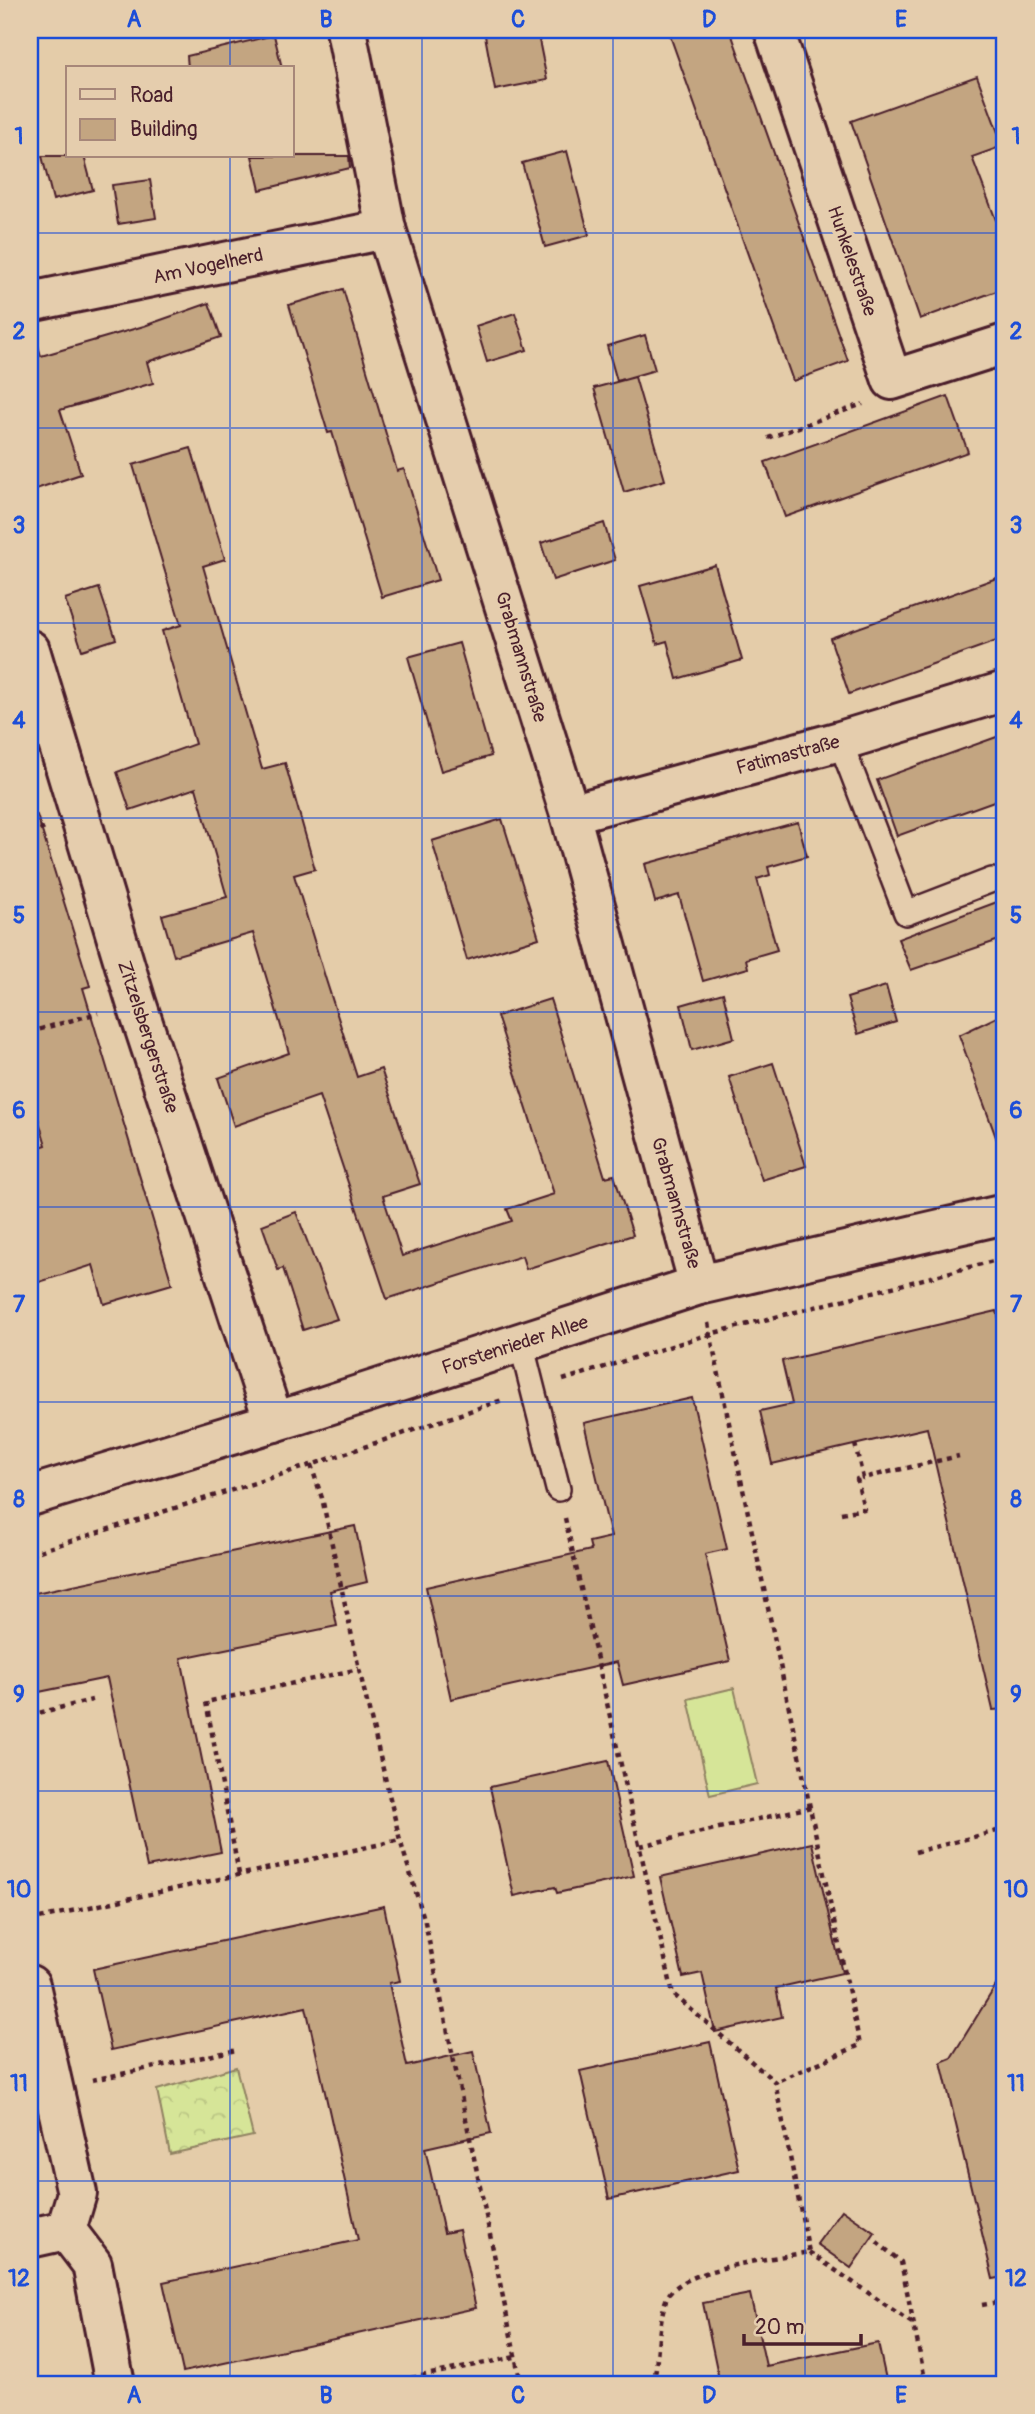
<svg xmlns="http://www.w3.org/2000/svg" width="1035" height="2414" font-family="Pangolin,sans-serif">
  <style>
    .park { fill: url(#park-crowns); stroke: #908262; stroke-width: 2 }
    .pitch { fill: #d6e598; stroke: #908262; stroke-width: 2 }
    .building { fill: #c3a581; stroke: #4a1f2b; stroke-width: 2 }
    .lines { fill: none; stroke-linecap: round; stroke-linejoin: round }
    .service-casing { stroke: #4a1f2b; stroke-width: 28 }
    .minor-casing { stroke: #4a1f2b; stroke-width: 44 }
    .tertiary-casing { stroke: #4a1f2b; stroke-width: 44 }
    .path { stroke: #4a1f2b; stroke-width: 4.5; stroke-dasharray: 5 5; stroke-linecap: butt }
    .service { stroke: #e5cdad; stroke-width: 23 }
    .minor { stroke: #e5cdad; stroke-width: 38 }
    .tertiary { stroke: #e5cdad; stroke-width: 38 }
    .grid { fill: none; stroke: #1d4ed8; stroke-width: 2; stroke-opacity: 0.55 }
    .labels { text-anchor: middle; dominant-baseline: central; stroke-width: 7; stroke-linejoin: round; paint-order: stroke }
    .street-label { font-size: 19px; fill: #4a1f2b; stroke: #e5cdad }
    .neatline { fill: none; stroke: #1d4ed8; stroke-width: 2.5 }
    .grid-label { font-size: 23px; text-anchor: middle; font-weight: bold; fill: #1d4ed8 }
  </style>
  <defs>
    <pattern id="park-crowns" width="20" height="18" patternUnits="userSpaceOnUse" patternTransform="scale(1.75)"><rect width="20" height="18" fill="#d6e598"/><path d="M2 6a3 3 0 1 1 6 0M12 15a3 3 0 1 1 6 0" fill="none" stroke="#b9c483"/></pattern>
  </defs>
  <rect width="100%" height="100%" fill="#e4cca9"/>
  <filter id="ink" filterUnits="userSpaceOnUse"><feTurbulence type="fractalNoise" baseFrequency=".0143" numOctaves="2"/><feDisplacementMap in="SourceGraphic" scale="14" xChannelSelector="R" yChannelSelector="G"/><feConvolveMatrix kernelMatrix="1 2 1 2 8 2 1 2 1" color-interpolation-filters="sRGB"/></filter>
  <g filter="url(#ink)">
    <path class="park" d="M236,2067L253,2136L170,2154L157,2090Z"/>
    <path class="pitch" d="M734,1688L757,1784L710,1795L688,1699Z"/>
    <g class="building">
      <path d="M484,30H537L547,80L495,90Z"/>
      <path d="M668,30H730L848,361L793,381Z"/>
      <path d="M274,35L282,68H188L187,56Z"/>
      <path d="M977,76L1003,146L972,157L999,228L1005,226V288L920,319L851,121Z"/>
      <path d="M567,151L589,235L545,247L522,163Z"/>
      <path d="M42,156H84L93,190L53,200Z"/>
      <path d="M252,156H349L350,168L260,190Z"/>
      <path d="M150,180L156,218L118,224L112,185Z"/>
      <path d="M343,289L397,471L404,469L438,580L382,597L332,432L328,433L289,305Z"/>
      <path d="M209,303L221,337L147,362L153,383L60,410L81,474L36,489L30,471V340L36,339L41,356L144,326Z"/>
      <path d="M515,313L527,350L487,362L476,326Z"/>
      <path d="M645,335L655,370L617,381L607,346Z"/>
      <path d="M635,377L665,480L624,492L594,388Z"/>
      <path d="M948,396L968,452L785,517L765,462Z"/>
      <path d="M191,448L225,559L203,566L262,769L285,763L315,869L294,875L326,980L357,1077L381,1069L420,1184L383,1196L402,1256L512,1221L507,1209L554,1194L497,1016L550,999L605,1177L614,1175L633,1235L526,1269L522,1256L387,1299L319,1096L234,1126L218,1078L289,1053L253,933L174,956L162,915L227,897L196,788L130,810L117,772L195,744L162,631L181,625L133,465Z"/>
      <path d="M604,523L615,560L553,580L541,543Z"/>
      <path d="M715,565L742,660L677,679L667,641L657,644L640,586Z"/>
      <path d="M1005,575V638L849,694L830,638Z"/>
      <path d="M99,588L116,639L82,650L65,599Z"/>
      <path d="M459,643L491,756L441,771L408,657Z"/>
      <path d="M1005,734V797L897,836L877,780Z"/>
      <path d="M37,815L90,986L83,988L172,1284L104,1304L93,1265L30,1285V1150L46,1145L30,1091V817Z"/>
      <path d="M502,819L539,938L467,960L432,841Z"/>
      <path d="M798,822L807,856L768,867L770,875L757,879L777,950L746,959L748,968L703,981L679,895L655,902L645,864Z"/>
      <path d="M1005,899V938L911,970L898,939Z"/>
      <path d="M886,986L896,1022L858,1034L847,998Z"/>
      <path d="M723,993L734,1038L692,1050L681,1005Z"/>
      <path d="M1005,1013V1150L1001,1151L959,1035Z"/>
      <path d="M773,1063L806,1166L762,1180L729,1077Z"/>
      <path d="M296,1212L337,1319L303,1330L283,1268L278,1270L262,1225Z"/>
      <path d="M997,1311L1005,1347V1709L993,1710L927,1428L772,1464L760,1411L792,1404L782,1361Z"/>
      <path d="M692,1398L727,1549L705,1554L730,1661L623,1685L617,1662L451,1699L426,1587L591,1550L589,1542L611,1537L584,1423Z"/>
      <path d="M355,1526L367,1582L330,1591L337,1626L181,1658L221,1852L147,1867L107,1678L39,1692L30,1646V1594Z"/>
      <path d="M608,1761L634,1876L557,1893L555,1887L514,1896L490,1787Z"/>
      <path d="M812,1843L842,1973L776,1988L782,2017L715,2032L702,1973L683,1977L660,1877Z"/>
      <path d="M384,1906L400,1981L389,1983L407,2066L473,2051L491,2133L425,2148L444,2233L459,2230L476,2308L183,2372L163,2282L358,2240L306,2007L111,2050L93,1969Z"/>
      <path d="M1005,1971V2277L993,2279L941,2062L951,2058Z"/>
      <path d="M710,2042L739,2170L609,2199L580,2071Z"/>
      <path d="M842,2210L875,2233L851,2268L817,2244Z"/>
      <path d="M750,2294L766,2366L878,2343L887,2384H720L703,2303Z"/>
    </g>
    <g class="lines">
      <g class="service-casing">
        <g id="service">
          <path d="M840,741L906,913L992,880"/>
          <path d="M521,1343L558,1489"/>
        </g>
      </g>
      <g class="minor-casing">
        <g id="minor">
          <path d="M346,30L386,229L570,814L699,1285"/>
          <path d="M774,30L892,380L1005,344"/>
          <path d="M30,302L386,229"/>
          <path d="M30,650L136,1002L274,1422"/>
          <path d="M570,814L840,741L1005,691"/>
          <path d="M30,1985L77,2193L66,2230L92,2264L115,2384"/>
          <path d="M30,2238L66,2230"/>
        </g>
      </g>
      <g class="tertiary-casing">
        <path id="tertiary" d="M30,1496L300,1414L699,1285L1005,1214"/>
      </g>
      <g class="path">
        <path d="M768,438L863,404"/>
        <path d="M30,833L45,828"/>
        <path d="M30,1032L98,1013"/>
        <path d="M708,1323L860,2045L775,2082"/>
        <path d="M563,1380L710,1334L1005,1258"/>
        <path d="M855,1444L863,1478L959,1456"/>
        <path d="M311,1465L322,1498L359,1669L400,1840L425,1922L521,2384"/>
        <path d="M841,1513L864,1509L857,1479L863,1478"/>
        <path d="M565,1518L673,1994L775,2082L809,2252C778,2258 676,2268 666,2300C659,2320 658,2354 655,2375L649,2384"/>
        <path d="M30,1554L311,1465L505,1399"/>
        <path d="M30,1715L92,1700"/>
        <path d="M640,1846L811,1807"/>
        <path d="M915,1852L1005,1829"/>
        <path d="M239,1874L206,1702L359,1669"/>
        <path d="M30,1920L400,1840"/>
        <path d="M92,2080L237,2050"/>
        <path d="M877,2242L901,2262L926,2384"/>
        <path d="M809,2252L912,2323"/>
        <path d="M982,2305L1005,2301"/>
        <path d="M382,2384L515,2357"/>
      </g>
      <use href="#service" class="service"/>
      <use href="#minor" class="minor"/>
      <use href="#tertiary" class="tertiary"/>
    </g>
  </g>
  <path class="grid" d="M230,30V68M422,30V2384M613,30V2384M805,30V2384M230,156V2384M30,233H1005M30,428H1005M30,623H1005M30,818H1005M30,1012H1005M30,1207H1005M30,1402H1005M30,1596H1005M30,1791H1005M30,1986H1005M30,2181H1005"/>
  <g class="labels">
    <g class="street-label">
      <text transform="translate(852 261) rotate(71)">Hunkelestraße</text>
      <text transform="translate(208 266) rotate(-12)">Am Vogelherd</text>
      <text transform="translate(521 657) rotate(73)">Grabmannstraße</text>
      <text transform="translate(788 755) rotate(-15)">Fatimastraße</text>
      <text transform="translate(148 1037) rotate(72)">Zitzelsbergerstraße</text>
      <text transform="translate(676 1203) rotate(74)">Grabmannstraße</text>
      <text transform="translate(515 1345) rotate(-18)">Forstenrieder Allee</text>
    </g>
  </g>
  <rect width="1035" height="2414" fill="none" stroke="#e5cdad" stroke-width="77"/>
  <rect x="66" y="66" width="228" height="91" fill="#e5cdad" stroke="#a78779" stroke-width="2"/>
  <rect x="80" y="89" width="35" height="10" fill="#e5cdad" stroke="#a78779" stroke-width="2"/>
  <text x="130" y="102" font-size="21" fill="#4a1f2b">Road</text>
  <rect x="80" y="119" width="35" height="21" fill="#c3a581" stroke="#a78779" stroke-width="2"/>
  <text x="130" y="136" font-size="21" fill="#4a1f2b">Building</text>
  <path d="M744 2334v10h117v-10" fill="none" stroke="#4a1f2b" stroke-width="3.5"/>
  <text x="755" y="2334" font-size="21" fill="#4a1f2b" stroke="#e5cdad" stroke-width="5" paint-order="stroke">20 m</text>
  <rect x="38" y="38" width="958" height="2338" class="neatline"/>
  <g class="grid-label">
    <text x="134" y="27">A</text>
    <text x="326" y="27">B</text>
    <text x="518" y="27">C</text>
    <text x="709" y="27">D</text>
    <text x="901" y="27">E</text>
    <text x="19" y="144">1</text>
    <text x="1016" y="144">1</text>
    <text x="19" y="339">2</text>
    <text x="1016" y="339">2</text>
    <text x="19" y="533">3</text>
    <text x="1016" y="533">3</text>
    <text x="19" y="728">4</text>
    <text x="1016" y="728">4</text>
    <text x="19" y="923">5</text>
    <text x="1016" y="923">5</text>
    <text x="19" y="1118">6</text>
    <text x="1016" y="1118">6</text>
    <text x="19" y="1312">7</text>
    <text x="1016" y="1312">7</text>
    <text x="19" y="1507">8</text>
    <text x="1016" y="1507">8</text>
    <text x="19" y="1702">9</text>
    <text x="1016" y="1702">9</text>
    <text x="19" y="1897">10</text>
    <text x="1016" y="1897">10</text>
    <text x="19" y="2091">11</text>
    <text x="1016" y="2091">11</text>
    <text x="19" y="2286">12</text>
    <text x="1016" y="2286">12</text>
    <text x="134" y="2403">A</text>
    <text x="326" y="2403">B</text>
    <text x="518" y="2403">C</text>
    <text x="709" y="2403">D</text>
    <text x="901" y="2403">E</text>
  </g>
</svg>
